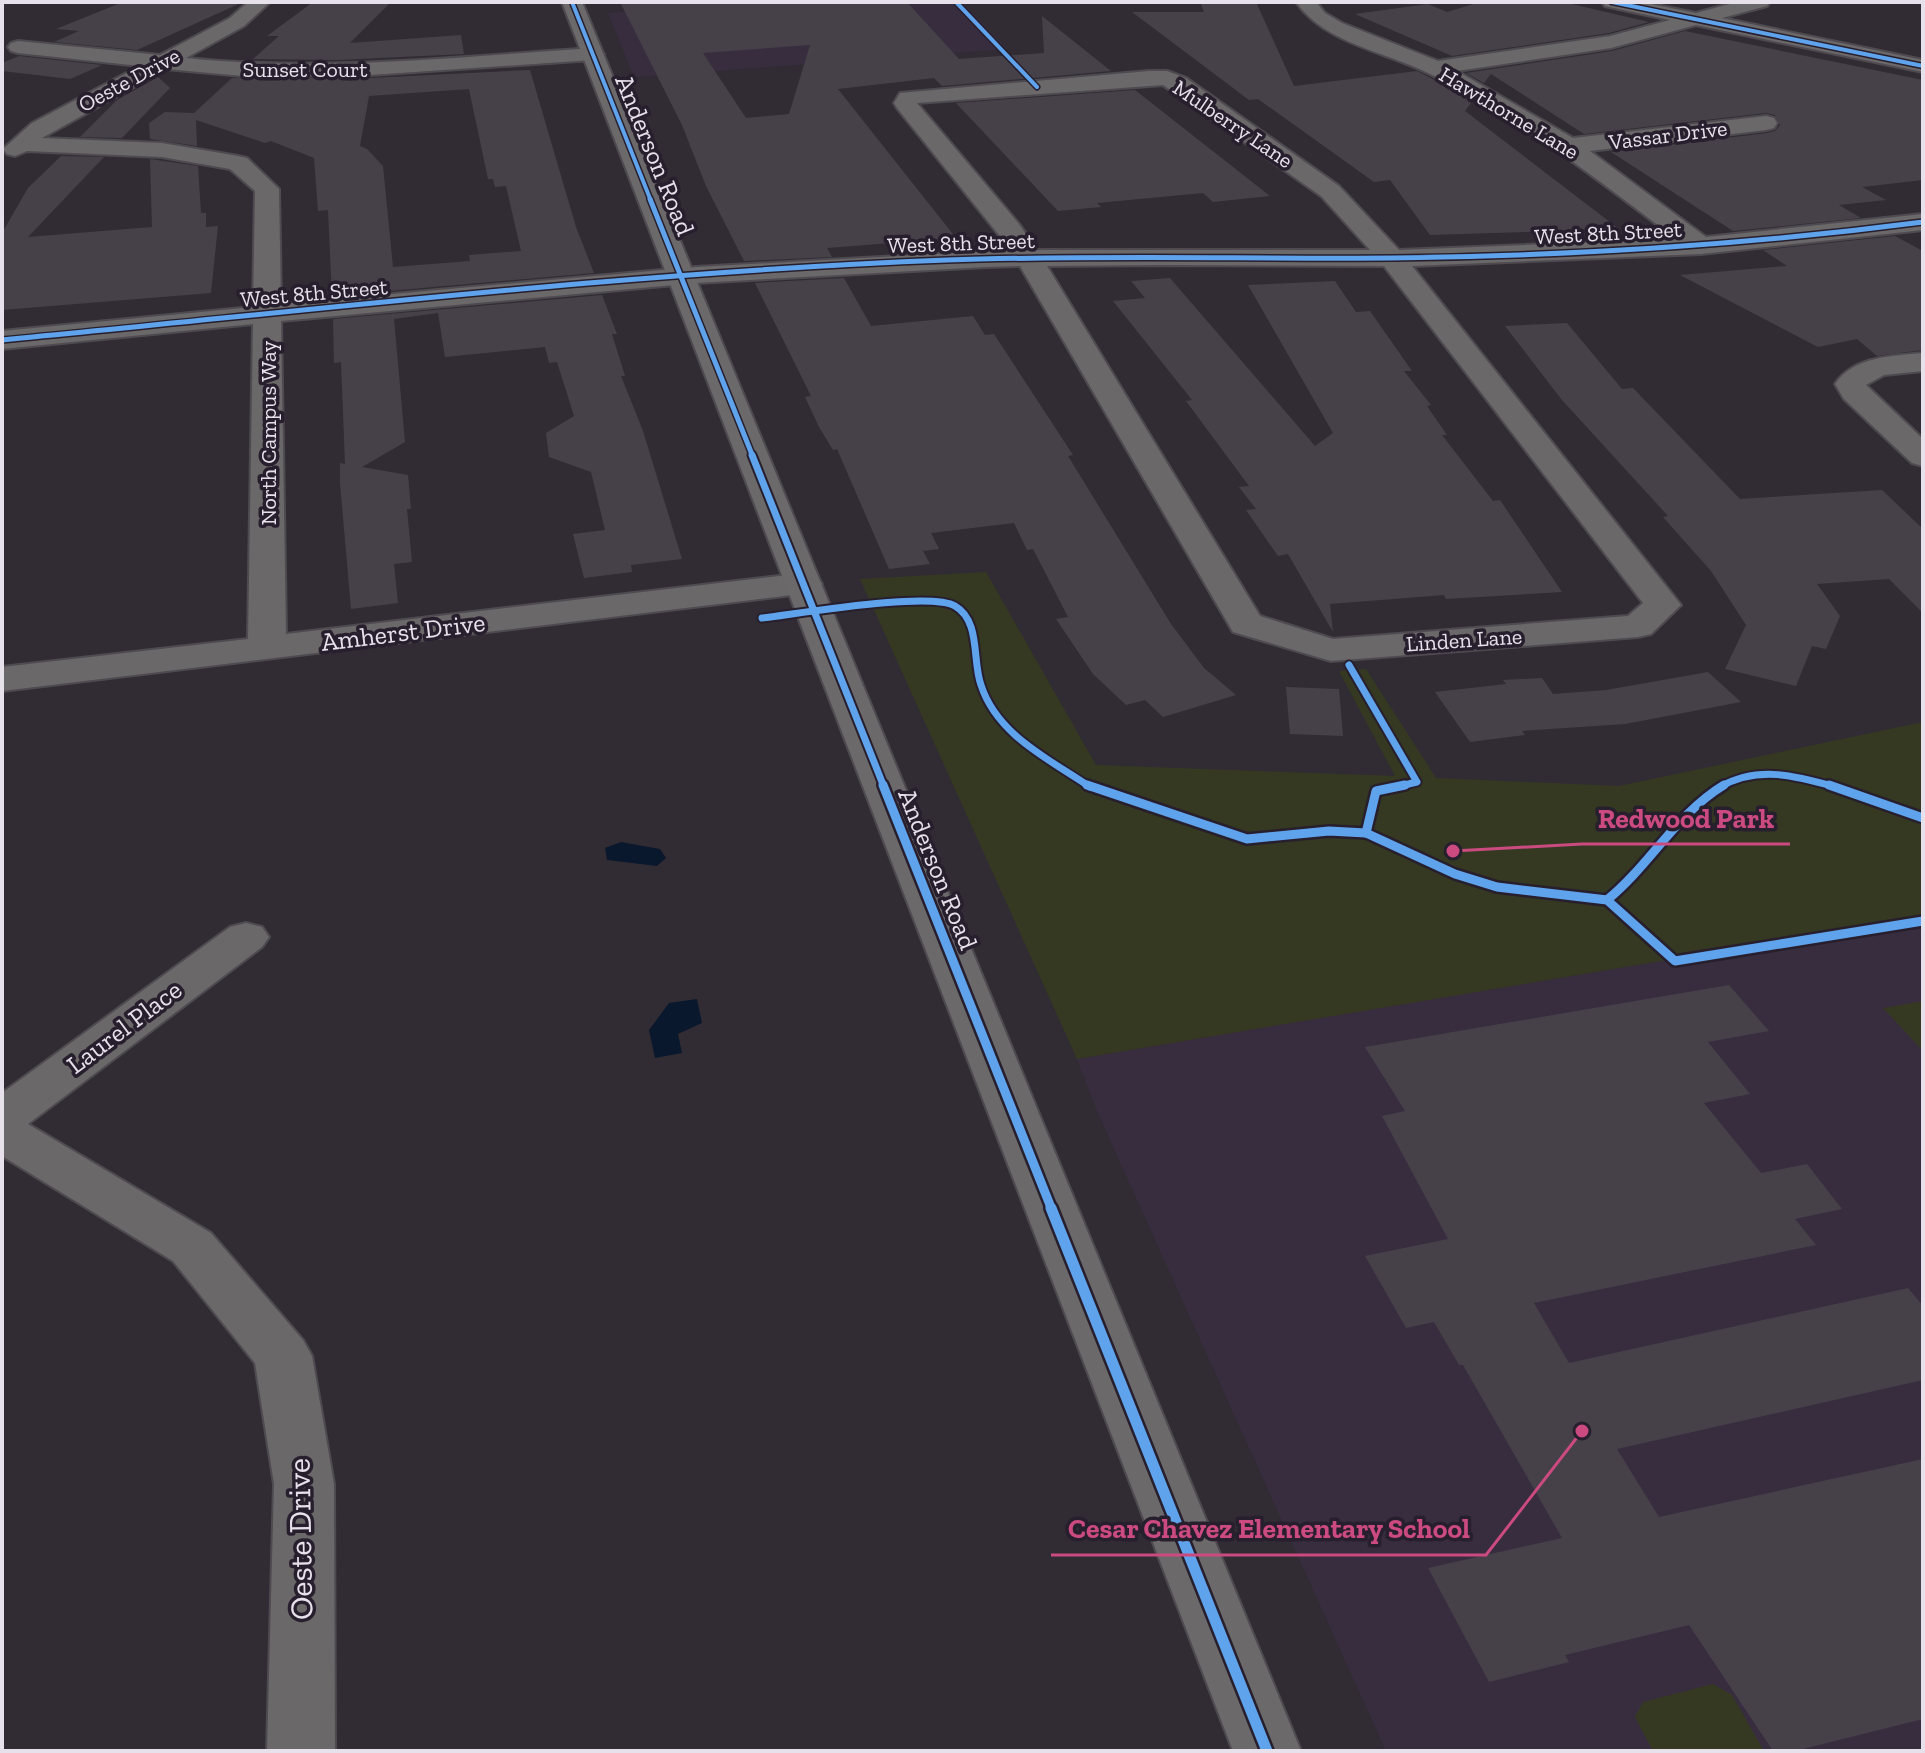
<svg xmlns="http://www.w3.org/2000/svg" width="1925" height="1753" font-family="'Zilla Slab',serif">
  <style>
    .built { fill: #382d3f }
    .green { fill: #353922 }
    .water { fill: #0a182d }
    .building { fill: #464149; fill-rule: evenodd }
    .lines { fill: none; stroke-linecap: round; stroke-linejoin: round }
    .minor-casing { stroke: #4e4a50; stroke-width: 4 }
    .major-casing { stroke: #4e4a50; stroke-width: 4 }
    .minor { fill: #6a6868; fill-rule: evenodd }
    .major { fill: #6c696a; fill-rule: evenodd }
    .cycleway-far4-casing { stroke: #271f2d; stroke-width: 7 }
    .cycleway-far3-casing { stroke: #271f2d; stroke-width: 8 }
    .cycleway-far2-casing { stroke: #271f2d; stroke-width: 11 }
    .cycleway-far1-casing { stroke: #271f2d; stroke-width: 14 }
    .cycleway-casing { stroke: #271f2d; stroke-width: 16 }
    .cycleway-far4 { stroke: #60a3ed; stroke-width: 4 }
    .cycleway-far3 { stroke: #60a3ed; stroke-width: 5 }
    .cycleway-far2 { stroke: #60a3ed; stroke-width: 7 }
    .cycleway-far1 { stroke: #60a3ed; stroke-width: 9 }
    .cycleway { stroke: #60a3ed; stroke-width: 11 }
    .labels { text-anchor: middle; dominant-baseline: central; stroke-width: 7; stroke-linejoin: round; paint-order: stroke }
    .far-street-label { font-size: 22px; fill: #e6e1ea; stroke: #271f2d }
    .street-label { font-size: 26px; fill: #e6e1ea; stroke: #271f2d }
    .near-street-label { font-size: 32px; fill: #e6e1ea; stroke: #271f2d }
    .leader { fill: none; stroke: #cb4a7f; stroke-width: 3 }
    .callout-dot { fill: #cb4a7f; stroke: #271f2d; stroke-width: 3 }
    .callout-label { font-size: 28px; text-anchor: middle; font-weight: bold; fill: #cb4a7f; stroke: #271f2d; stroke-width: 7; stroke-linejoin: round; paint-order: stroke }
  </style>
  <rect width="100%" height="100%" fill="#312c34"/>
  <g class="built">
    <path d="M757,2H962L1007,49L634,77L608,13Z"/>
    <path d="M1923,917V1751H1386L1097,1111L1077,1059Z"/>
  </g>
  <g class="green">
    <path d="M986,572L1096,765L1395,776L1339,671L1366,669L1436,778L1619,786L1923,722V917L1077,1059L860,579Z"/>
    <path d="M1923,1001V1051L1883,1008Z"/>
    <path d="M1713,1684L1732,1695L1764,1751H1653L1635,1717L1643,1702Z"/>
  </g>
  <g class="water">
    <path d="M621,842L660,849L666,858L657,866L607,860L605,848Z"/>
    <path d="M697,999L702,1023L678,1034L682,1053L655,1058L649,1030L669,1003Z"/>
  </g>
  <g class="building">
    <path d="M123,2H243L137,50L54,42L79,31L56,29Z"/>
    <path d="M313,2H391L350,43L461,35L464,54L338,60L253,59L279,36H267Z"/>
    <path d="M620,2H907L959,59L1044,53L1042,16L1111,71L942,86L934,78L838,89L956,238L827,248L832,257L744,261L706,186L682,125ZM810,45L789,114L746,118L703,53Z"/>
    <path d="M1200,2H1256L1294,86L1417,71L1460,93L1473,100L1465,111L1619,229L1430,235L1390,180L1374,182L1258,99L1249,100L1132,12H1204Z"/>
    <path d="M1480,2H1563L1649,22L1609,33L1452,56L1355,14L1428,4L1447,12Z"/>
    <path d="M1685,31L1923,80V180L1862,187L1886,200L1839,205L1861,218L1733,231L1611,152L1767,133L1775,131L1780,125L1775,115L1766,113L1584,134L1491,74L1484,83L1466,73L1612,51Z"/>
    <path d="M19,56L102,65L70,79L2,71V63Z"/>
    <path d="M530,70L576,227L594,273L332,296L328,210L318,211L314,158L271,141L265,143L196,120L197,146L150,139L149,123L165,112L194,113L232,78H370ZM469,89L488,179H493L495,187L506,186L521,251L469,255L470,261L393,267L383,166L367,149L360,146L369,96Z"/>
    <path d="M158,77L170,88L122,138L80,137L117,100Z"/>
    <path d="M1135,90L1270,196L1213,202L1203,193L1097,203L1101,207L1058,211L956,103Z"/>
    <path d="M61,156L104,157L28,237L152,227L150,159L198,166L201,213H206V227L218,226L211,293L2,310V233L28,188Z"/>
    <path d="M1895,236L1923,251V350L1877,356L1857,339L1818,347L1680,275L1787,266L1763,250Z"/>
    <path d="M844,278L871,326L973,316L985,335L994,334L1073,455L1068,456L1171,624L1204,668L1236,695L1163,717L1145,700L1126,705L1093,674L1056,619L1068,617L1033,549L1027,550L1014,523L931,533L939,549L923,551L930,564L889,569L837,449L833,450L819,427L805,397L811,396L755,283Z"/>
    <path d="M1170,278L1315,446L1333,433L1248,285L1335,281L1356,312L1370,311L1412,371H1404L1431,405L1427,406L1447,435H1442L1493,501L1500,500L1562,592L1446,599L1444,595L1330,604L1333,632L1288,554L1278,556L1246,510L1256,509L1239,487L1249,486L1186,401L1192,400L1113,301L1145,298L1131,281Z"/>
    <path d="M602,295L617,334H612L625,376H621L643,431L682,559L631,565L632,572L584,578L573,534L605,530L591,472L549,457L546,433L574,416L557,362L549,363L545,347L445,357L438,313L394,319L405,442L362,467L408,475L411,509H407L412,562L394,564L398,603L351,609L340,483V463L345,464L341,362L334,363L333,319Z"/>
    <path d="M1567,323L1622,389L1633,388L1740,499L1882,490L1923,529V613L1889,579L1817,584L1840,616L1826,649L1812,646L1796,686L1725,669L1746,625L1711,571L1663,517L1668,516L1562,400L1505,326Z"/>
    <path d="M1708,672L1741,702L1625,724L1522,731L1525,735L1470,742L1435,692L1506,684L1503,680L1542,678L1553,694L1606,690Z"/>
    <path d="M1286,687L1339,689L1343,736L1290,734Z"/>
    <path d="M1729,985L1769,1031L1708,1042L1750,1094L1704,1103L1761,1173L1807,1164L1842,1209L1795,1219L1816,1245L1534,1303L1569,1363L1908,1288L1923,1306V1380L1617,1449L1659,1517L1923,1459V1719L1795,1751H1773L1689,1625L1565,1655L1569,1662L1489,1682L1428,1568L1562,1538L1463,1365H1459L1434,1322L1406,1328L1365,1256L1448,1239L1382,1116L1405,1111L1365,1047Z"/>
  </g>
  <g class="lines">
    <g class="minor-casing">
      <g id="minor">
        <path d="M248,2H270L244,26L186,58C321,72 458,57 593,48L604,54L593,60L370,75L243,76L166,69L42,138L162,143L238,156L247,158L279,189L281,304L696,267L1011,250L897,108L894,103L900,93L1149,71H1167L1186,78L1339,186L1399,250L1676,239C1597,179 1518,117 1428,73C1384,51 1326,44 1296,2H1316L1325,13L1342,23L1438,61L1610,36L1670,20L1605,6L1602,2H1641L1696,13L1737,2H1770L1767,6L1722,18L1923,60V72L1696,25L1611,48L1457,71L1573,138L1766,116L1774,118L1777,123L1774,128L1766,130L1590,151L1706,237L1923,214V230L1701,254L1412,266L1681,605L1651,634L1638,637L1331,661L1233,632L1020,266L986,267L696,283L281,321L286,634L804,573L817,576L822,584L817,592L2,691V667L248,639L253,324L2,349V331L253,307L255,191L230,169L162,157L27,151L15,156L7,154L3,149L32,123L140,66L18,53L11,51L8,47L11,43L18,41L160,55L230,18ZM1163,85L1321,196L1370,250H1037L1019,224L917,103ZM1160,265L1384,266L1643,603L1628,616L1333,639L1260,616L1047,266Z"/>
        <path d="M1923,353V371L1884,375L1866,385L1923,439V466L1912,463L1844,399L1835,384C1854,356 1892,356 1923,353Z"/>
        <path d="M246,923L262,927L269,937L262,947L28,1124L211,1233L303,1340L312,1356L334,1484L335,1751H267L274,1484L255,1363L173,1261L2,1156V1093L230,927Z"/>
      </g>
    </g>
    <g class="major-casing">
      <path id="major" d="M562,2H582L1301,1751H1233Z"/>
    </g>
    <use href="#minor" class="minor"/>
    <use href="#major" class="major"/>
    <g class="cycleway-far4-casing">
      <g id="cycleway-far4">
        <path d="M572,2L651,201"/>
        <path d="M956,2L1037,87"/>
        <path d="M1612,2L1923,66"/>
      </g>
    </g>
    <g class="cycleway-far3-casing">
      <g id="cycleway-far3">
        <path d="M650,199L753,457"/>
        <path d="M2,340C317,310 631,272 947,260C1095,255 1244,259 1392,258C1570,256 1747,245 1923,222"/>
      </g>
    </g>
    <g class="cycleway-far2-casing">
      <g id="cycleway-far2">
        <path d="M752,455L884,787"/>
        <path d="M762,618C797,614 930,591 955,606C981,621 972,661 981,685C997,735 1049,759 1090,787"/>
        <path d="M1349,665L1417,782L1396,787"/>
        <path d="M1720,787C1758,765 1797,776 1836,787"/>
      </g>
    </g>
    <g class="cycleway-far1-casing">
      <g id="cycleway-far1">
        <path d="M883,785L1052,1210"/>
        <path d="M1087,785L1247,839L1329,831L1366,833L1455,874L1497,887L1607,900L1675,961L1923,921"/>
        <path d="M1829,785L1923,818"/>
        <path d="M1366,833L1376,791L1405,785"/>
        <path d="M1607,900C1650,865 1676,814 1724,785"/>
      </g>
    </g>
    <g class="cycleway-casing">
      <path id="cycleway" d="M1051,1208L1267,1751"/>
    </g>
    <use href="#cycleway-far4" class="cycleway-far4"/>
    <use href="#cycleway-far3" class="cycleway-far3"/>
    <use href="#cycleway-far2" class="cycleway-far2"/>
    <use href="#cycleway-far1" class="cycleway-far1"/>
    <use href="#cycleway" class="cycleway"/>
  </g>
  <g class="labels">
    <g class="far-street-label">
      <text x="305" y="69">Sunset Court</text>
      <text transform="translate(129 80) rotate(-28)">Oeste Drive</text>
      <text transform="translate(1509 113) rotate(31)">Hawthorne Lane</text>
      <text transform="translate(1233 124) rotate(34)">Mulberry Lane</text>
      <text transform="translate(1668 135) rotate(-7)">Vassar Drive</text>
      <text transform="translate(1608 233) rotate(-3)">West 8th Street</text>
      <text transform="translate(961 243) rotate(-2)">West 8th Street</text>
      <text transform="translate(314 293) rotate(-5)">West 8th Street</text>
      <text transform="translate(268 433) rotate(-90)">North Campus Way</text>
      <text transform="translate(1464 640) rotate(-4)">Linden Lane</text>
    </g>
    <g class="street-label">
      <text transform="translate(655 155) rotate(68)">Anderson Road</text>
      <text transform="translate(403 632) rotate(-7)">Amherst Drive</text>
      <text transform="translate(938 869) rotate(68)">Anderson Road</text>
      <text transform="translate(124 1027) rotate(-37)">Laurel Place</text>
    </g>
    <g class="near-street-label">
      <text transform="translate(300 1539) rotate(-91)">Oeste Drive</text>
    </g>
  </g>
  <path class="leader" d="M1453 851L1582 844H1790M1582 1431L1486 1555H1051"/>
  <g class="callout-dot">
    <circle cx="1453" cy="851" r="8"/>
    <circle cx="1582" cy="1431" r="8"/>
  </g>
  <g class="callout-label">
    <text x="1686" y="828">Redwood Park</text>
    <text x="1269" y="1538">Cesar Chavez Elementary School</text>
  </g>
  <rect width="1925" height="1753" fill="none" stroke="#e6e1ea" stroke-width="8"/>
</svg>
